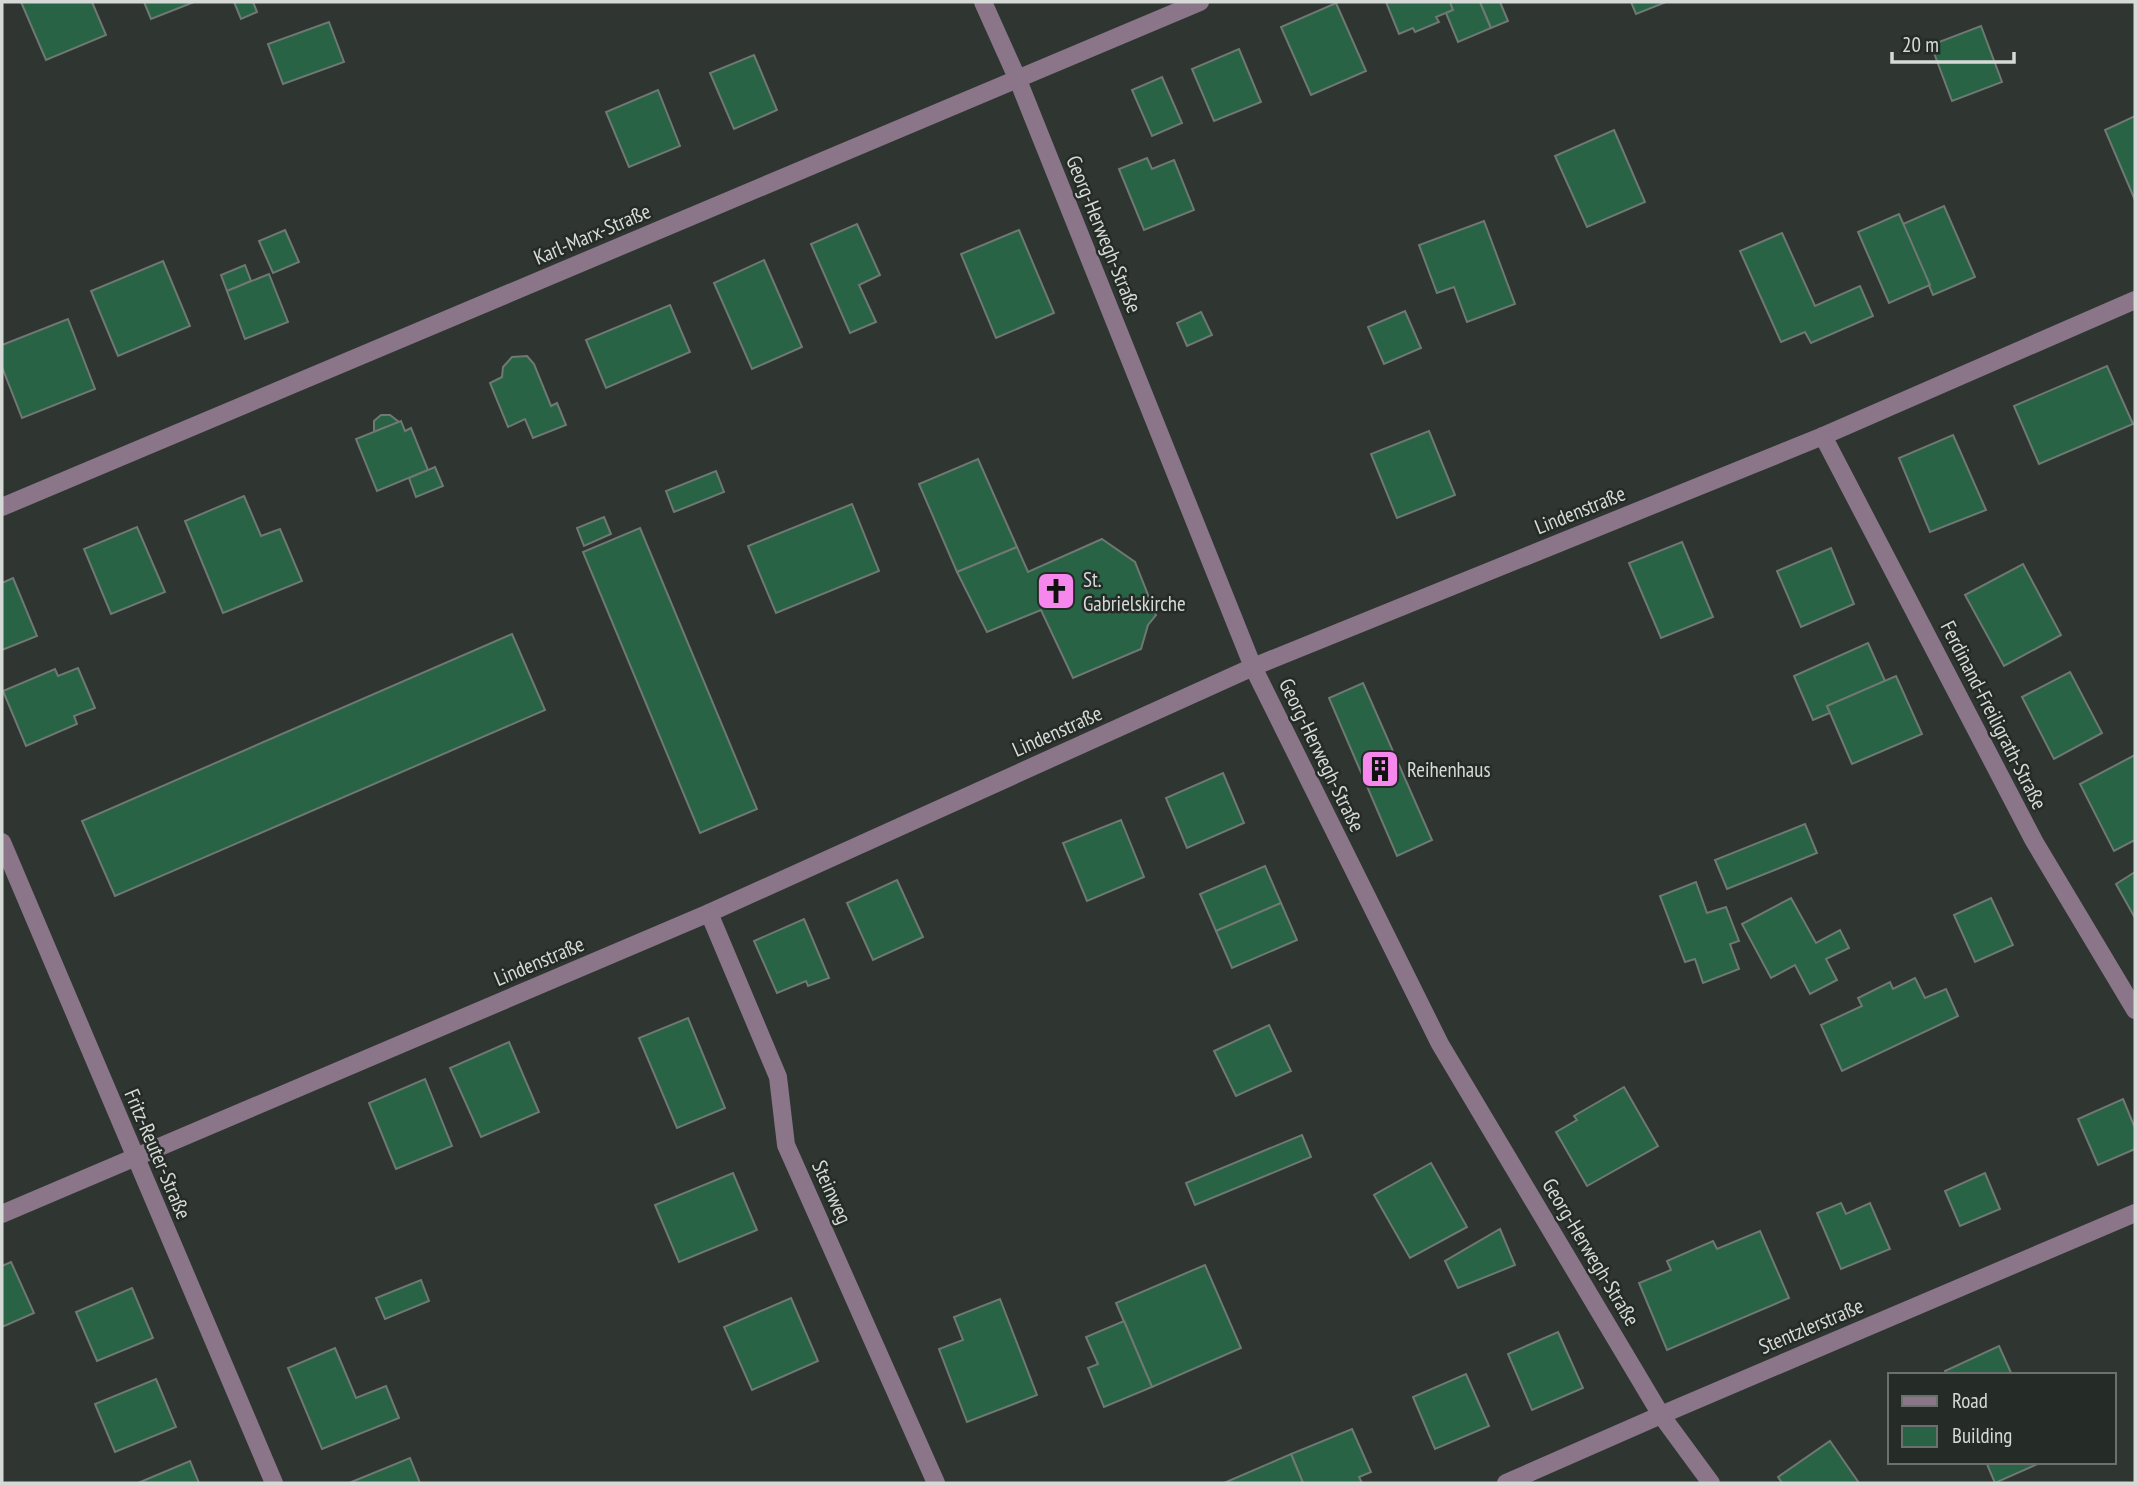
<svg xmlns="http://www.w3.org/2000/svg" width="2137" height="1485" font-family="'PT Sans Narrow',sans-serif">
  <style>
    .building { fill: #286345; stroke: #707873; stroke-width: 2 }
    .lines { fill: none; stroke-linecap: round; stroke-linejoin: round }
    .minor { stroke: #8a7688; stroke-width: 18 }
    .labels { text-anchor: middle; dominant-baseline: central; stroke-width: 5; stroke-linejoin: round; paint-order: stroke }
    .street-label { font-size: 21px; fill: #d6dad7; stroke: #252b27 }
    .poi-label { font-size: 21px; fill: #d6dad7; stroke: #252b27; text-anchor: start }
  </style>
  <rect width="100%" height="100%" fill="#2f3531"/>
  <g class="building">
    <path d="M21,2H92L106,35L46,60Z"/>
    <path d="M144,2H194L151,19Z"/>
    <path d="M234,2H253L257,12L241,19Z"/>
    <path d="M1386,2H1450L1453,10L1436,17L1439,22L1415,32L1413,28L1399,34Z"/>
    <path d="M1450,2H1480L1491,28L1458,42L1446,13L1453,10Z"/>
    <path d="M1480,2H1500L1508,21L1491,28Z"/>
    <path d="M1631,2H1666L1636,14Z"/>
    <path d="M1336,3L1366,71L1311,95L1281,27Z"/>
    <path d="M329,22L344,62L283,84L268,44Z"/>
    <path d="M1981,26L2002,82L1952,101L1931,45Z"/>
    <path d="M1239,49L1261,102L1214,121L1192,69Z"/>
    <path d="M754,55L777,110L734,129L710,73Z"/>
    <path d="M1162,77L1182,123L1152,136L1132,90Z"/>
    <path d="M658,90L680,146L629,167L606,112Z"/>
    <path d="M2135,116V200L2105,130Z"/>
    <path d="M1614,130L1645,202L1587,227L1555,156Z"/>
    <path d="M1147,158L1152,169L1174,160L1194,210L1144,230L1119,169Z"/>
    <path d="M1944,206L1975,277L1933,295L1903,224Z"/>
    <path d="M1899,214L1930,285L1889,303L1858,232Z"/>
    <path d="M1484,221L1515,304L1467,322L1454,287L1437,293L1419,245Z"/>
    <path d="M857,224L880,275L859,285L876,322L850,333L811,244Z"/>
    <path d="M285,230L299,262L273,273L259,241Z"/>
    <path d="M1019,230L1054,313L996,338L961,254Z"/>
    <path d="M1782,233L1815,306L1860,286L1873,316L1811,343L1805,332L1781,342L1740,251Z"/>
    <path d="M764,260L802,347L752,369L714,283Z"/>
    <path d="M163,261L190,326L118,356L91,291Z"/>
    <path d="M245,265L251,281L227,291L221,275Z"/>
    <path d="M269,274L288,322L245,339L227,291Z"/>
    <path d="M670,305L690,352L606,388L586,340Z"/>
    <path d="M1405,311L1421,348L1384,364L1368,327Z"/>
    <path d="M1201,312L1212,335L1187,346L1177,323Z"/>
    <path d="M68,319L95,389L22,418L2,367V345Z"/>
    <path d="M527,356L534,364L551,406L557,403L566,425L533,438L525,419L508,427L490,383L502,377L503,367L512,357Z"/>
    <path d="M2107,366L2133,424L2039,464L2014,406Z"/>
    <path d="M381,415H390L399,422L374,432V421Z"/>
    <path d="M401,421L405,431L411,428L428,470L377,491L356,439Z"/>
    <path d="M1429,431L1455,495L1397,518L1371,454Z"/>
    <path d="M1953,435L1986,510L1930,532L1899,458Z"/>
    <path d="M978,459L1017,547L957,572L919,484Z"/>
    <path d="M435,467L443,486L416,497L409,478Z"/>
    <path d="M716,471L724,492L674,512L666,491Z"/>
    <path d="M244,496L261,536L280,529L302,581L223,613L185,521Z"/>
    <path d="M852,504L879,571L776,613L748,546Z"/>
    <path d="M604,517L611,534L584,546L577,528Z"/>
    <path d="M137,527L165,592L111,614L84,549Z"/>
    <path d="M640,528L757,809L700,833L583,552Z"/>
    <path d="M1102,539L1135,562L1156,615L1148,625L1141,649L1073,678L1041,610L987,632L957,572L1017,547L1028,572Z"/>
    <path d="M1682,542L1713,617L1661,638L1629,563Z"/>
    <path d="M1831,548L1854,604L1801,627L1777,571Z"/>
    <path d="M2023,564L2061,635L2004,666L1965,595Z"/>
    <path d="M13,578L37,636L2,650V583Z"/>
    <path d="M512,634L545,710L115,896L82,821Z"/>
    <path d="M1868,643L1885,681L1827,706L1830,713L1813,720L1794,676Z"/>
    <path d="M78,668L95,708L74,716L77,724L26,746L3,691L55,669L58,676Z"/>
    <path d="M2070,672L2102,733L2054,759L2022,697Z"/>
    <path d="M1896,676L1922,734L1852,764L1827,706Z"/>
    <path d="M1363,683L1432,840L1397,856L1329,698Z"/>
    <path d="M2135,755V840L2114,851L2080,784Z"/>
    <path d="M1223,773L1244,823L1187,848L1166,798Z"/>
    <path d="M1121,820L1144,877L1087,901L1063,843Z"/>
    <path d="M1805,824L1817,853L1727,889L1715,860Z"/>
    <path d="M1265,866L1281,903L1216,931L1200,894Z"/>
    <path d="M2135,872V918L2116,884Z"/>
    <path d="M897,880L923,937L873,960L847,903Z"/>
    <path d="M1696,882L1707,913L1726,907L1739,941L1730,944L1739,969L1703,983L1695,959L1685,962L1660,896Z"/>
    <path d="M1791,898L1816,943L1840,930L1849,948L1826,959L1837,980L1810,994L1795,965L1771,978L1742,924Z"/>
    <path d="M1991,898L2013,945L1975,962L1954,915Z"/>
    <path d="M1281,903L1297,940L1232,968L1216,931Z"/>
    <path d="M804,919L829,978L808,986L806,981L777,993L754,941Z"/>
    <path d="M1915,978L1925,998L1946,989L1958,1016L1842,1071L1821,1025L1862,1006L1858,998L1890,982L1893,989Z"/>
    <path d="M688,1018L725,1108L677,1128L639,1038Z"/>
    <path d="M1269,1025L1291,1071L1236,1096L1214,1051Z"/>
    <path d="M509,1042L539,1112L481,1137L450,1068Z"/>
    <path d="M425,1079L452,1146L396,1169L369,1103Z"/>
    <path d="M1624,1087L1658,1146L1587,1186L1556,1132L1577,1120L1574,1116Z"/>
    <path d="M2123,1099L2135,1128V1149L2098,1165L2078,1119Z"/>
    <path d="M1302,1135L1311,1157L1195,1205L1186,1183Z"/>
    <path d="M1431,1163L1467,1227L1410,1258L1374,1195Z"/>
    <path d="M733,1173L757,1230L679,1262L655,1205Z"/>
    <path d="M1985,1173L2000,1209L1960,1226L1945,1191Z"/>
    <path d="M1841,1203L1846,1214L1870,1203L1890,1249L1841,1269L1817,1213Z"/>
    <path d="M1500,1229L1515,1265L1458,1288L1445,1261Z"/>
    <path d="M1760,1231L1789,1298L1667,1350L1639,1283L1671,1270L1667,1261L1713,1241L1717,1249Z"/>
    <path d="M11,1262L34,1313L2,1327V1266Z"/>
    <path d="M1205,1265L1241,1348L1152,1387L1116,1303Z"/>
    <path d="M421,1280L429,1301L385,1319L376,1298Z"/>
    <path d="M132,1288L153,1338L97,1361L76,1312Z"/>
    <path d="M791,1298L818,1361L752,1390L724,1327Z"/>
    <path d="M1000,1299L1037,1395L967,1422L939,1349L963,1340L954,1317Z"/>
    <path d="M1124,1321L1152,1387L1104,1407L1088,1368L1098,1364L1086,1337Z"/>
    <path d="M1558,1332L1583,1388L1532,1410L1508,1354Z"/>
    <path d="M1999,1346L2012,1375H1947L1945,1371Z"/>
    <path d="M335,1348L356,1398L386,1386L399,1418L322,1449L288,1368Z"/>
    <path d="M1466,1374L1489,1426L1435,1449L1413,1397Z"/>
    <path d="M156,1379L176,1427L115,1452L95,1404Z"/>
    <path d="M1352,1429L1371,1472L1359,1477L1362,1483H1303L1291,1454Z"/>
    <path d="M1830,1441L1859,1483H1782L1778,1477Z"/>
    <path d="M1291,1454L1303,1483H1224Z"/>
    <path d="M410,1458L420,1483H349Z"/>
    <path d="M190,1461L199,1483H138Z"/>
    <path d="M1986,1462H2042L1995,1483Z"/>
  </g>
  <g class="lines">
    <g class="minor">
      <path d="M983,2L1018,80L1253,667L1440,1044L1661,1415L1711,1483"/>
      <path d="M1823,436L2034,841L2135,1010"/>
      <path d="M2,507L1200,2"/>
      <path d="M2,842L274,1483"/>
      <path d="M709,913L778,1077L786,1145L936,1483"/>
      <path d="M2,1214L709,913L1253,667L1823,436L2135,300"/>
      <path d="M1506,1483L1661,1415L2135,1213"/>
    </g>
  </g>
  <defs>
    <g id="church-square" transform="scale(2.0125)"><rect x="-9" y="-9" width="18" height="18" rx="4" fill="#f688ed" stroke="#252b27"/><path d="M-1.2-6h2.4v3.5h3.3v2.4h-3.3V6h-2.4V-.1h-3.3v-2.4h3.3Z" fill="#111"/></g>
    <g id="building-square" transform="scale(2.0125)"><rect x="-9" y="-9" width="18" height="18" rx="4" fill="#f688ed" stroke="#252b27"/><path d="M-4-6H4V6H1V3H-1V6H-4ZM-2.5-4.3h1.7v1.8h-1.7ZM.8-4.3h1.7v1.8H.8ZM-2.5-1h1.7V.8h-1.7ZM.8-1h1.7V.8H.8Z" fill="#111"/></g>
  </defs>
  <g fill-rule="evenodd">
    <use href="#church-square" x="1056" y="591"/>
    <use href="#building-square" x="1380" y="769"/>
  </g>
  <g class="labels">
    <g class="street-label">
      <text transform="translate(592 234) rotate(-23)">Karl-Marx-Straße</text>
      <text transform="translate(1104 234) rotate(68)">Georg-Herwegh-Straße</text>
      <text transform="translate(1580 510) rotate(-22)">Lindenstraße</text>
      <text transform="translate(1994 715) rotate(63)">Ferdinand-Freiligrath-Straße</text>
      <text transform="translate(1057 731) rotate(-24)">Lindenstraße</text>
      <text transform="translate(1322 755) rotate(64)">Georg-Herwegh-Straße</text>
      <text transform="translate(539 961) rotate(-23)">Lindenstraße</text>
      <text transform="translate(158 1154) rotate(67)">Fritz-Reuter-Straße</text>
      <text transform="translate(832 1192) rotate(66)">Steinweg</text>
      <text transform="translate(1591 1252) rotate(59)">Georg-Herwegh-Straße</text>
      <text transform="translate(1811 1326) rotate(-23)">Stentzlerstraße</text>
    </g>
    <g class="poi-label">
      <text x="1083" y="579">St.<tspan x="1083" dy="24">Gabrielskirche</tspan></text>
      <text x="1407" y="769">Reihenhaus</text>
    </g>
  </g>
  <rect width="2137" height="1485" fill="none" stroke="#d6dad7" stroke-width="7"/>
  <rect x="1888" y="1373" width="228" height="91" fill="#252b27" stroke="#6c716d" stroke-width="2"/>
  <rect x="1902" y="1396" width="35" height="10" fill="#8a7688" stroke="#6c716d" stroke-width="2"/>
  <text x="1952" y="1408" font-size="21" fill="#d6dad7">Road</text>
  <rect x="1902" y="1426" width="35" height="21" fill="#286345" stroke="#6c716d" stroke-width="2"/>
  <text x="1952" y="1443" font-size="21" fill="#d6dad7">Building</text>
  <path d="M1892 52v10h122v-10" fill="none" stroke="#d6dad7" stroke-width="3.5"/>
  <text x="1902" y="52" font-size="21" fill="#d6dad7" stroke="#252b27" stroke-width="5" paint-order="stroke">20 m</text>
</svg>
